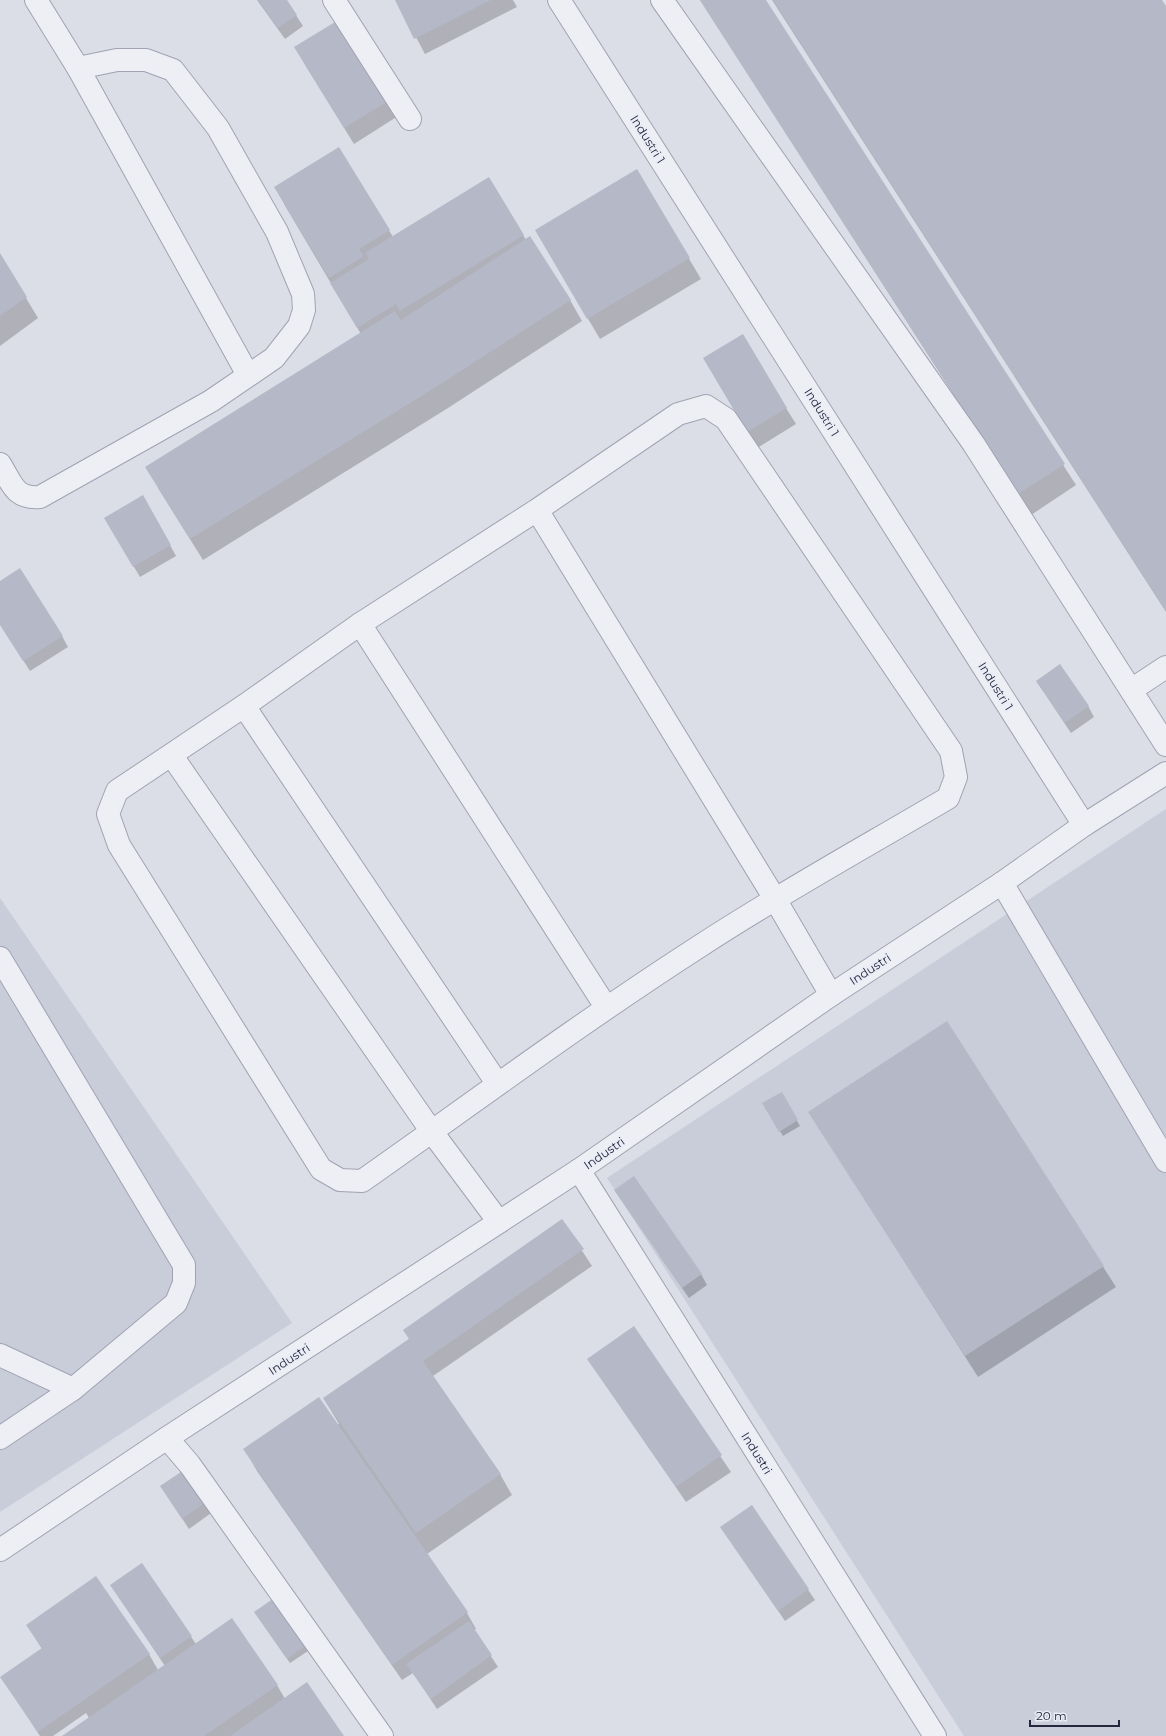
<svg xmlns="http://www.w3.org/2000/svg" width="1166" height="1736" font-family="Montserrat,sans-serif">
  <style>
    .built { fill: #c9ccd9 }
    .shadow { fill: #0003 }
    .building { fill: #b5b8c7 }
    .lines { fill: none; stroke-linecap: round; stroke-linejoin: round }
    .minor-casing { stroke: #a0a3b1; stroke-width: 24 }
    .minor { stroke: #eeeff5; stroke-width: 22 }
    .labels { text-anchor: middle; dominant-baseline: central; stroke-width: 4; stroke-linejoin: round; paint-order: stroke }
    .street-label { font-size: 12px; fill: #24283e; stroke: #eaedf5 }
  </style>
  <rect width="100%" height="100%" fill="#dbdde7"/>
  <g class="built">
    <path d="M1166,809V1736H964L607,1178Z"/>
    <path d="M0,898L292,1323L0,1512Z"/>
  </g>
  <g class="shadow">
    <path d="M257,0H286L303,26L285,39Z"/>
    <path d="M396,0H513L517,7L425,54Z"/>
    <path d="M700,0H765L1076,485L1031,515Z"/>
    <path d="M772,0H1161L1166,8V612Z"/>
    <path d="M304,63L389,100L398,116L354,144Z"/>
    <path d="M339,148L393,237L489,178L526,240L570,300L582,321L448,408L203,560L158,488L361,334L284,204Z"/>
    <path d="M637,171L701,279L600,339L536,231Z"/>
    <path d="M0,255L38,318L0,346Z"/>
    <path d="M713,374L786,408L796,424L757,448Z"/>
    <path d="M143,496L176,556L140,577L105,518Z"/>
    <path d="M0,582L62,636L68,647L30,671L0,624Z"/>
    <path d="M1037,682L1088,706L1094,717L1071,733Z"/>
    <path d="M947,1023L1116,1287L978,1377L810,1113Z"/>
    <path d="M781,1093L800,1126L783,1136L763,1103Z"/>
    <path d="M562,1220L592,1266L433,1376L500,1474L512,1495L427,1554L467,1613L476,1629L474,1630L498,1667L437,1709L413,1673L402,1680L257,1471L245,1450L339,1424L324,1399L409,1339Z"/>
    <path d="M659,1255L701,1274L707,1285L689,1298Z"/>
    <path d="M656,1361L731,1472L686,1502L622,1409Z"/>
    <path d="M187,1469L214,1511L189,1529L168,1497Z"/>
    <path d="M751,1506L815,1600L785,1621L728,1537Z"/>
    <path d="M141,1564L196,1644L277,1685L285,1699L342,1736H64L89,1718L86,1713L53,1736H40L1,1677L42,1649L27,1625L149,1654L158,1670L165,1666L111,1585Z"/>
    <path d="M258,1617L314,1647L290,1663Z"/>
  </g>
  <g class="building">
    <path d="M258,0H287L297,15L278,28Z"/>
    <path d="M395,0H491L414,39Z"/>
    <path d="M700,0H766L1065,464L1018,494Z"/>
    <path d="M773,0H1162L1166,6V611Z"/>
    <path d="M340,19L390,100L344,128L294,47Z"/>
    <path d="M339,147L390,230L359,249L364,256L329,278L274,187Z"/>
    <path d="M637,169L690,258L587,319L535,230Z"/>
    <path d="M489,177L524,235L400,311L396,304L357,328L330,283L369,259L365,253Z"/>
    <path d="M530,236L571,300L436,387L190,539L145,467L395,311L401,320Z"/>
    <path d="M0,253L27,297L0,316Z"/>
    <path d="M743,334L787,408L747,432L703,358Z"/>
    <path d="M143,495L171,545L133,567L104,518Z"/>
    <path d="M20,568L63,636L23,661L0,625V581Z"/>
    <path d="M1060,664L1089,706L1065,723L1036,681Z"/>
    <path d="M947,1021L1104,1266L965,1356L808,1112Z"/>
    <path d="M782,1092L798,1120L779,1132L762,1103Z"/>
    <path d="M634,1176L702,1274L682,1288L614,1190Z"/>
    <path d="M562,1219L584,1249L423,1361L501,1474L416,1533L323,1398L409,1339L403,1330Z"/>
    <path d="M634,1326L722,1455L676,1487L587,1359Z"/>
    <path d="M319,1397L468,1612L392,1665L243,1449Z"/>
    <path d="M187,1468L209,1500L182,1519L160,1486Z"/>
    <path d="M752,1505L809,1589L778,1611L720,1527Z"/>
    <path d="M142,1563L192,1636L160,1658L110,1585Z"/>
    <path d="M96,1576L150,1654L38,1732L0,1677L42,1648L26,1625Z"/>
    <path d="M280,1594L312,1641L287,1659L254,1612Z"/>
    <path d="M232,1618L278,1685L204,1736H62Z"/>
    <path d="M469,1621L492,1655L431,1699L406,1664Z"/>
    <path d="M307,1682L344,1736H230Z"/>
  </g>
  <g class="lines">
    <g class="minor-casing">
      <g id="minor">
        <path d="M334,0L410,119"/>
        <path d="M559,0L1084,825"/>
        <path d="M662,0L973,443L1166,745"/>
        <path d="M78,68L248,375"/>
        <path d="M0,464C12,483 14,499 40,497L211,401L274,358L299,326L304,310L303,294L277,232L218,128L173,70L146,60H117L78,68L36,0"/>
        <path d="M537,510L678,414L706,406L726,419L951,751L956,777L948,798C865,847 781,893 700,946C585,1020 474,1102 362,1181L340,1180L321,1169L119,845L108,814L117,791L244,706L360,624L537,510L775,899L831,995"/>
        <path d="M360,624L606,1007"/>
        <path d="M1131,690L1166,667"/>
        <path d="M244,706L497,1083"/>
        <path d="M172,756L432,1132L499,1222"/>
        <path d="M1002,883L1166,1161"/>
        <path d="M0,958L184,1265V1283L176,1303L73,1389L0,1438"/>
        <path d="M579,1170L935,1736"/>
        <path d="M0,1355L73,1389"/>
        <path d="M167,1438L190,1465L382,1736"/>
        <path d="M0,1550L167,1438L579,1170L831,995L1002,883L1084,825L1166,773"/>
      </g>
    </g>
    <use href="#minor" class="minor"/>
  </g>
  <g class="labels">
    <g class="street-label">
      <text transform="translate(648 139) rotate(58)">Industri 1</text>
      <text transform="translate(822 412) rotate(58)">Industri 1</text>
      <text transform="translate(996 686) rotate(58)">Industri 1</text>
      <text transform="translate(870 969) rotate(-33)">Industri</text>
      <text transform="translate(604 1153) rotate(-35)">Industri</text>
      <text transform="translate(289 1359) rotate(-33)">Industri</text>
      <text transform="translate(757 1453) rotate(58)">Industri</text>
    </g>
  </g>
  <path d="M1030 1720v6h89v-6" fill="none" stroke="#24283e" stroke-width="2"/>
  <text x="1036" y="1720" font-size="12" fill="#24283e" stroke="#eaedf5" stroke-width="3" paint-order="stroke">20 m</text>
</svg>
